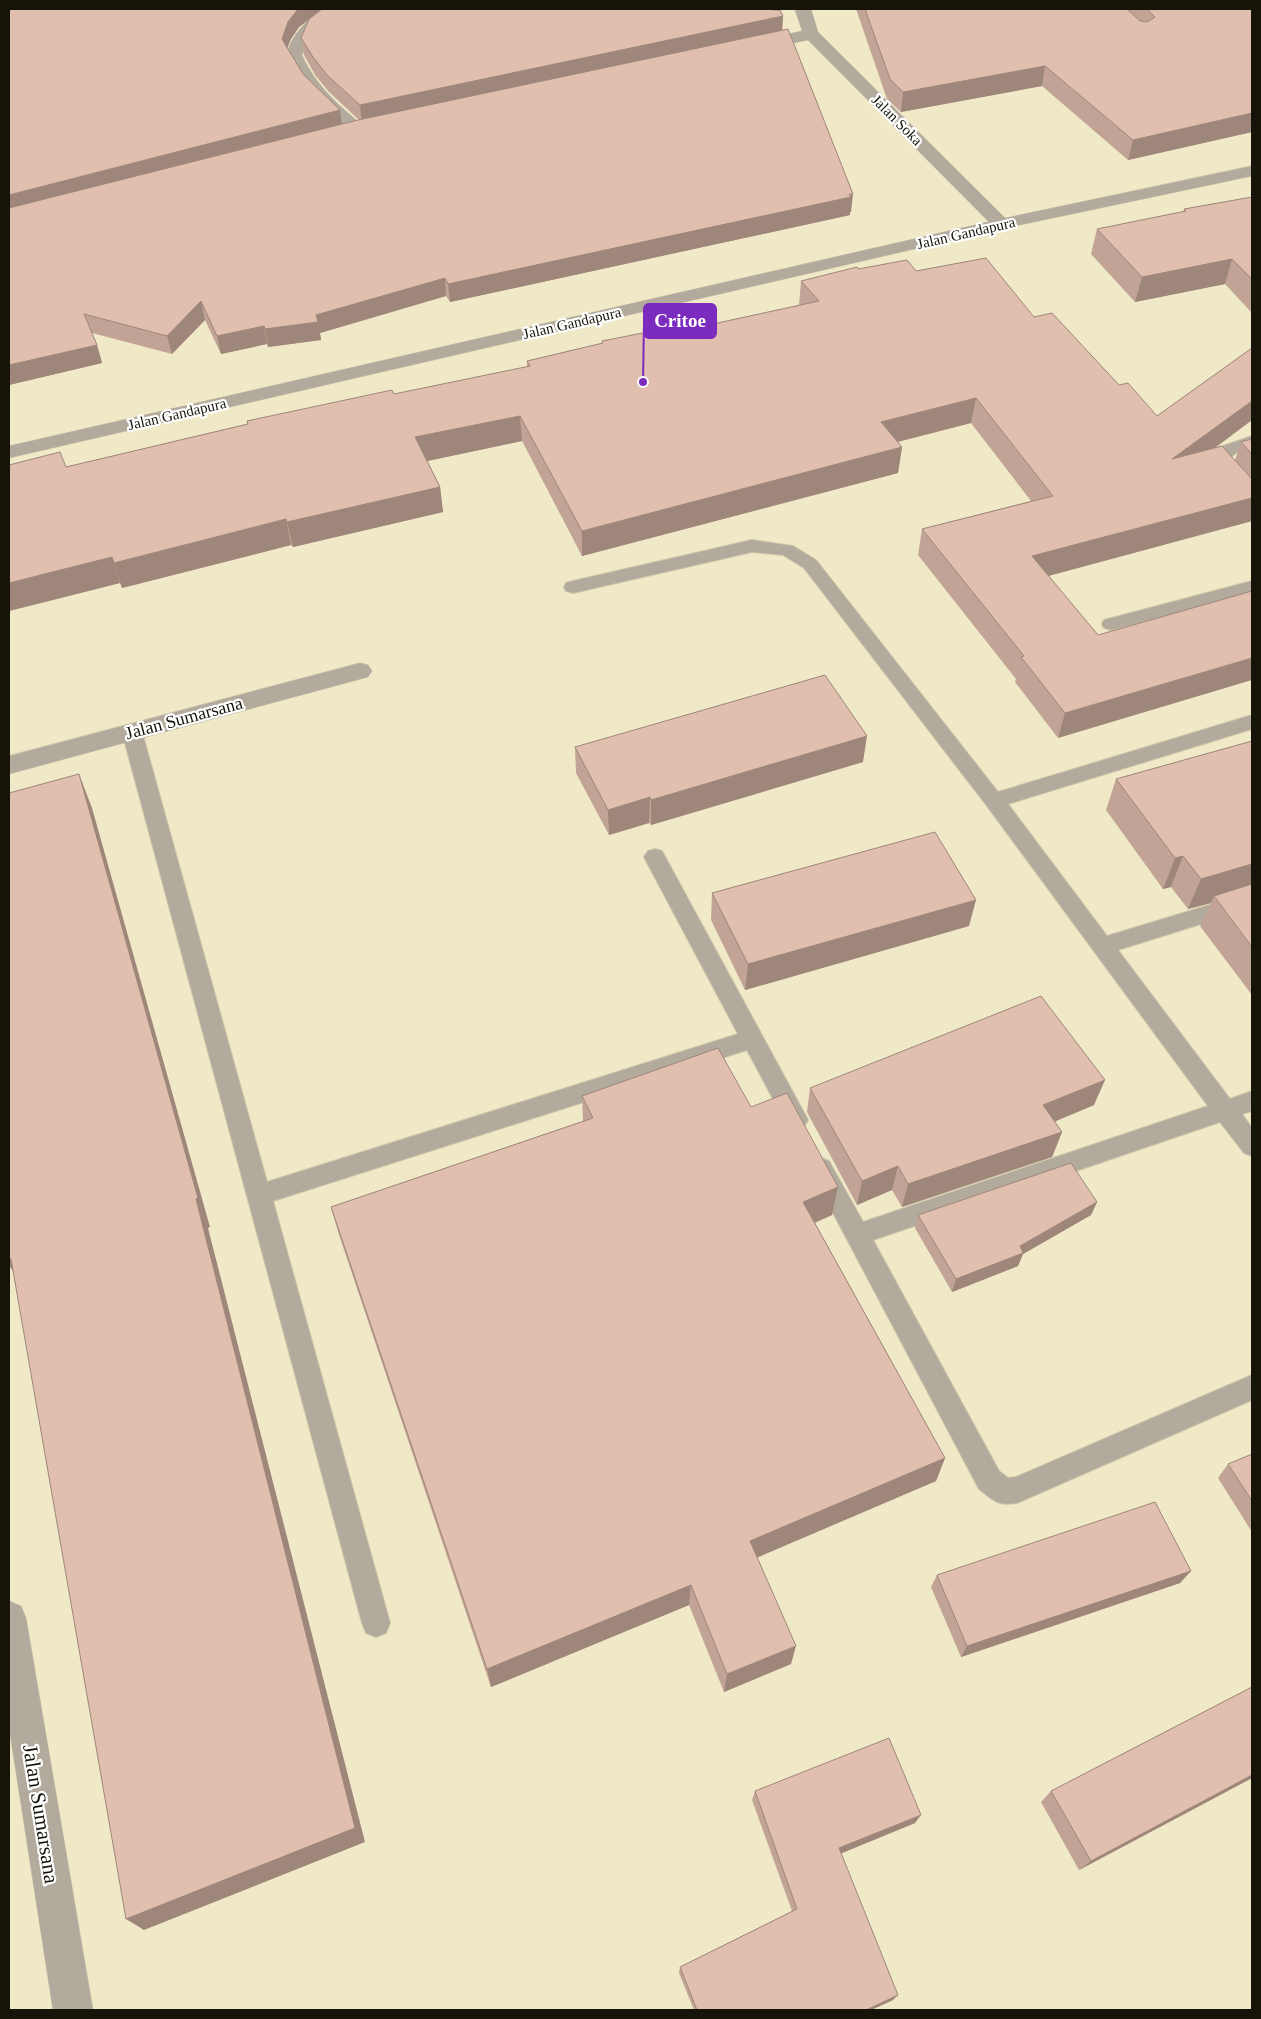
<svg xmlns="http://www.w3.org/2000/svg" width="1261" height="2019" font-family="Georgia,serif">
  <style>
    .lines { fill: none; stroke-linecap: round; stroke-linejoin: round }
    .service-casing { stroke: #cdc7a8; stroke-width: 2 }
    .minor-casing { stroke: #cdc7a8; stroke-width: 1 }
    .tertiary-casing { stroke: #cdc7a8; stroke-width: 1 }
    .service { fill: #b3aa9e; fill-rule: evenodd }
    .minor { fill: #b3aa9e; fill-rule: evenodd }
    .tertiary { fill: #b3aa9e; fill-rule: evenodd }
    .wall { fill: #c2a496; fill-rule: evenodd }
    .shaded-wall { fill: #9e867a }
    .building { fill: #e1bfae; stroke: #9e867a }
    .labels { text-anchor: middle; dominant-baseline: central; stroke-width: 4.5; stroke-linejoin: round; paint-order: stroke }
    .far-street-label { font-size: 15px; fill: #161408; stroke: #fff }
    .street-label { font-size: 18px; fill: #161408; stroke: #fff }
    .near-street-label { font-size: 21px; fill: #161408; stroke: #fff }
    .leader { fill: none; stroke: #7b2cbf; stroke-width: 2 }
    .callout-dot { fill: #7b2cbf; stroke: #fff; stroke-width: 2 }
    .callout { fill: #7b2cbf; stroke: #7b2cbf; stroke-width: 2 }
    .callout-label { font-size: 19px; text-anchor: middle; font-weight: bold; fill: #fff }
  </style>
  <rect width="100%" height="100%" fill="#f0e9c7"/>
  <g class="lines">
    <g class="service-casing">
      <g id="service">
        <path d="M1252,436V446L1236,453L1228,460L1231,469L1252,491V507L1246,505L1217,475L1210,460L1223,446Z"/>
        <path d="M752,540L793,546L816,560L998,792L1252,715V729L1008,804L1107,936L1252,892V908L1118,950L1230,1099L1252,1091V1111L1242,1114L1252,1128V1156L1244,1153L1220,1122L873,1240L999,1471L1008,1478L1016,1477L1252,1375V1400L1017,1503C998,1506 994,1501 979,1489L813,1175L809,1168L813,1161L821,1158L829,1161L863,1222L1208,1106L987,806L804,568L783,555L752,552L573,593L566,591L564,587L566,583L573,581Z"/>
        <path d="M1252,581V593L1111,630L1104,628L1102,624L1104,620Z"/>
        <path d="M132,725L139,727L142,732L267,1182L738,1034L644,857L648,851L655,849L662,851L808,1120L804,1127L796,1130L788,1127L747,1050L273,1201L390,1623L386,1633L376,1637L366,1633L362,1623L122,732L125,727Z"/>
      </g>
    </g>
    <g class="minor-casing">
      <g id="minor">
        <path d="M325,9H343L310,35L302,55C316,86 339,106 365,127L368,131L365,135H353C325,112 301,88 286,55C293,33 305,21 325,9Z"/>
        <path d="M795,9H811L818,32L1007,220L1010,224L1007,228L1001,229L995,228L808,40L755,51L749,49L747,46L749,43L802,31Z"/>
        <path d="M360,663L368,665L372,671L368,677L9,774V756Z"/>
        <path d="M9,1601L21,1606L26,1618L93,2010H53L9,1727Z"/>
      </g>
    </g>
    <g class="tertiary-casing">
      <path id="tertiary" d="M1252,166V176L1001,229L9,458V446L1001,219Z"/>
    </g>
    <use href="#service" class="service"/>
    <use href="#minor" class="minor"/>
    <use href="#tertiary" class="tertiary"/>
  </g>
  <g class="wall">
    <path d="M9,9L773,10L783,16L782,30L851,212H850V215L450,302L446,296L320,333L321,340L268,347L267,344L221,354L205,320L172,354L92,333L97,345L102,363L9,385ZM309,20L301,38L304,55L315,75L329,92L359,120L342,124L303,74L287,48L291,39L299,27Z"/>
    <path d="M856,9H1252V132L1128,160L1042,86L901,112L887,99Z"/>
    <path d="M1252,197V313L1225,284L1135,302L1091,254L1097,229L1183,212L1184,209Z"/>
    <path d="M858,269L916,271L1034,317L1157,416L1252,348V420L1214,449L1235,460L1241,442L1252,439V521L1048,576L1098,635L1058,738L1015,682L1016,679L918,555L922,529L1031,501L971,423L898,442L902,447L898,473L582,556L522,441L427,461L440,487L443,512L293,547L291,545L122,588L120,583L9,611V465L66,467L247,424V421L394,394L527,367V361L602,343V341L699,327L799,305L801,281Z"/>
    <path d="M1252,741V995L1200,926L1211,903L1188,909L1171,887L1163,889L1106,810L1116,779Z"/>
    <path d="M575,747L863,762L651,825L649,823L609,835L576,773Z"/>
    <path d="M712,893L969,926L745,990L711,920Z"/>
    <path d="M810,1088L1094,1105L1054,1122L1062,1132L1052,1157L902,1207L892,1190L857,1205L807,1112Z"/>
    <path d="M582,1096L751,1107L838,1187L832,1215L815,1223L945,1458L936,1481L757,1557L791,1664L724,1692L689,1605L491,1687L339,1235L331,1207L583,1121Z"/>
    <path d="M1097,1202L1091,1215L1023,1254L1018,1266L952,1292L915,1228L918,1215Z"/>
    <path d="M1252,1454V1532L1218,1478L1228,1464Z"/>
    <path d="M1191,1571L1180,1583L961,1657L931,1587L937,1575Z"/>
    <path d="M1252,1687V1778L1079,1870L1041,1802L1051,1791Z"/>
    <path d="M755,1791L915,1823L841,1853L893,2000L871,2010H694L679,1973L680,1967L792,1911L752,1800Z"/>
  </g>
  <g class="shaded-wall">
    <path d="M298,9H323L299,27L291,39L284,56L282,39L288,22Z"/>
    <path d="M783,16L782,33L362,123L360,105Z"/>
    <path d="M1045,66L1042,86L901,112L903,92Z"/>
    <path d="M340,110L342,128L9,214V195Z"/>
    <path d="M1252,113V132L1128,160L1133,140Z"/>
    <path d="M853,194L851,212H850V215L450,302L448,284Z"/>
    <path d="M1232,259L1225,284L1135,302L1142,277Z"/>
    <path d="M445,278L446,296L320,333L321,340L268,347L265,329Z"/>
    <path d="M201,301L205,320L172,354L167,336Z"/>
    <path d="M264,326L267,344L221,354L217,336Z"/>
    <path d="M97,345L102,363L9,385V365Z"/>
    <path d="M976,398L971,423L877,447L881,422Z"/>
    <path d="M1252,401V420L1165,484L1172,459Z"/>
    <path d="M520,416L522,441L418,463L415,437Z"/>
    <path d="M902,447L898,473L582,556V531Z"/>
    <path d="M440,487L443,512L293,547L287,522Z"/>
    <path d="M1252,498V521L1026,582L1032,556Z"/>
    <path d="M286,519L291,545L122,588L114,563Z"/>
    <path d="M112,557L120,583L9,611V583Z"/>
    <path d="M1252,658V680L1058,738L1065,713Z"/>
    <path d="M867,736L863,762L651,825V800Z"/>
    <path d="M79,774L92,808L210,1227L208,1228L365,1842L144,1930L126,1919Z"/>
    <path d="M650,797L649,823L609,835L608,810Z"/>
    <path d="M1183,856L1171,887L1163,889L1175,858Z"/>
    <path d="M1252,864V891L1214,896L1211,903L1188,909L1201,879Z"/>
    <path d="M976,900L969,926L745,990L748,964Z"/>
    <path d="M1105,1080L1094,1105L1034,1130L1043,1105Z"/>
    <path d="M1062,1132L1052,1157L902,1207L908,1184Z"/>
    <path d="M898,1166L892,1190L857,1205L862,1181Z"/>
    <path d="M838,1187L832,1215L799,1229L803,1202Z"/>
    <path d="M1097,1202L1091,1215L1023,1254L1018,1266L952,1292L956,1279L1020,1246Z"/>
    <path d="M11,1259L24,1289L9,1265V1260Z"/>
    <path d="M945,1458L936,1481L747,1562L750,1541Z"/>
    <path d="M1191,1571L1180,1583L961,1657L967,1646Z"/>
    <path d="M691,1585L689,1605L491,1687L487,1669Z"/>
    <path d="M796,1646L791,1664L724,1692L727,1674Z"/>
    <path d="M1252,1775V1778L1079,1870L1091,1861Z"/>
    <path d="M921,1815L915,1823L835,1856L839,1848Z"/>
    <path d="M898,1995L893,2000L871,2010H866Z"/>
  </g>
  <g class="building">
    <path d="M9,9H298L288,22L282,39L303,74L340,110L9,195Z"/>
    <path d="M322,9H773V10H780L783,16L360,105L327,75L313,57L301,38L309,19Z"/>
    <path d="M865,9H1127L1140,21L1147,22L1155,17L1147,9H1252V113L1133,140L1045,66L903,92L890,79Z"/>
    <path d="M788,29L853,194H849L851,197L448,284L445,278L316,315L318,322L265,329L264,326L217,336L201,301L167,336L84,314L97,345L9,365V208L358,120Z"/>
    <path d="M1252,197V279L1232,259L1142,277L1097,229L1186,211L1184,209Z"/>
    <path d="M986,258L1034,317L1052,313L1119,385L1128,383L1157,416L1252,348V401L1172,459L1222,446L1252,479V498L1032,556L1098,635L1252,591V658L1065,713L1021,657L1024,656L922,529L1053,496L976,398L881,422L902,447L582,531L520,416L415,437L440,487L287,522L286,519L114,563L112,557L9,583V465L60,452L66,467L248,424L247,421L392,390L394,394L530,366L527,361L603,343L602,341L658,330L660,333L697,324L699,327L819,301L801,281L857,267L858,269L907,260L916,271Z"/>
    <path d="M1252,439V454L1241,442Z"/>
    <path d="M825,675L867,736L651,800L650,797L608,810L575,747Z"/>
    <path d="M1252,741V864L1201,879L1183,856L1175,858L1116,779Z"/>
    <path d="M79,774L198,1198L196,1199L355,1828L126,1919L11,1259L9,1260V793Z"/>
    <path d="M935,832L976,900L748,964L712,893Z"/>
    <path d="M1252,884V947L1214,896Z"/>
    <path d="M1041,996L1105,1080L1043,1105L1062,1132L908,1184L898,1166L862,1181L810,1088Z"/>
    <path d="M718,1048L751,1107L787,1093L838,1187L803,1202L945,1458L750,1541L796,1646L727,1674L691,1585L487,1669L331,1207L593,1118L582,1096Z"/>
    <path d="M1071,1163L1097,1202L1020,1246L1023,1253L956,1279L918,1215Z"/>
    <path d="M1252,1454V1501L1228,1464Z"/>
    <path d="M1155,1502L1191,1571L967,1646L937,1575Z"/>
    <path d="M1252,1687V1775L1091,1861L1051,1791Z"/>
    <path d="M889,1738L921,1815L839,1848L898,1995L866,2010H697L680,1967L797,1909L755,1791Z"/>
  </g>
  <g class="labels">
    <g class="far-street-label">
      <text transform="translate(897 120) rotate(45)">Jalan Soka</text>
      <text transform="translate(966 233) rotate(-13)">Jalan Gandapura</text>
      <text transform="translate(572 323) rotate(-13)">Jalan Gandapura</text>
      <text transform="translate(177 414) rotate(-13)">Jalan Gandapura</text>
    </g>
    <g class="street-label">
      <text transform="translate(184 718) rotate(-15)">Jalan Sumarsana</text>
    </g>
    <g class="near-street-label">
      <text transform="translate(41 1814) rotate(81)">Jalan Sumarsana</text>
    </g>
  </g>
  <path class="leader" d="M643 382L644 321"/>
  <circle class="callout-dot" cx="643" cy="382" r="5"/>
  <rect class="callout" x="644" y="304" width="72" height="34" rx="5"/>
  <g class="callout-label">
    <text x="680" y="327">Critoe</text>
  </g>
  <rect width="1261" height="2019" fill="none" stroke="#161408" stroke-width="20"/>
</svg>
